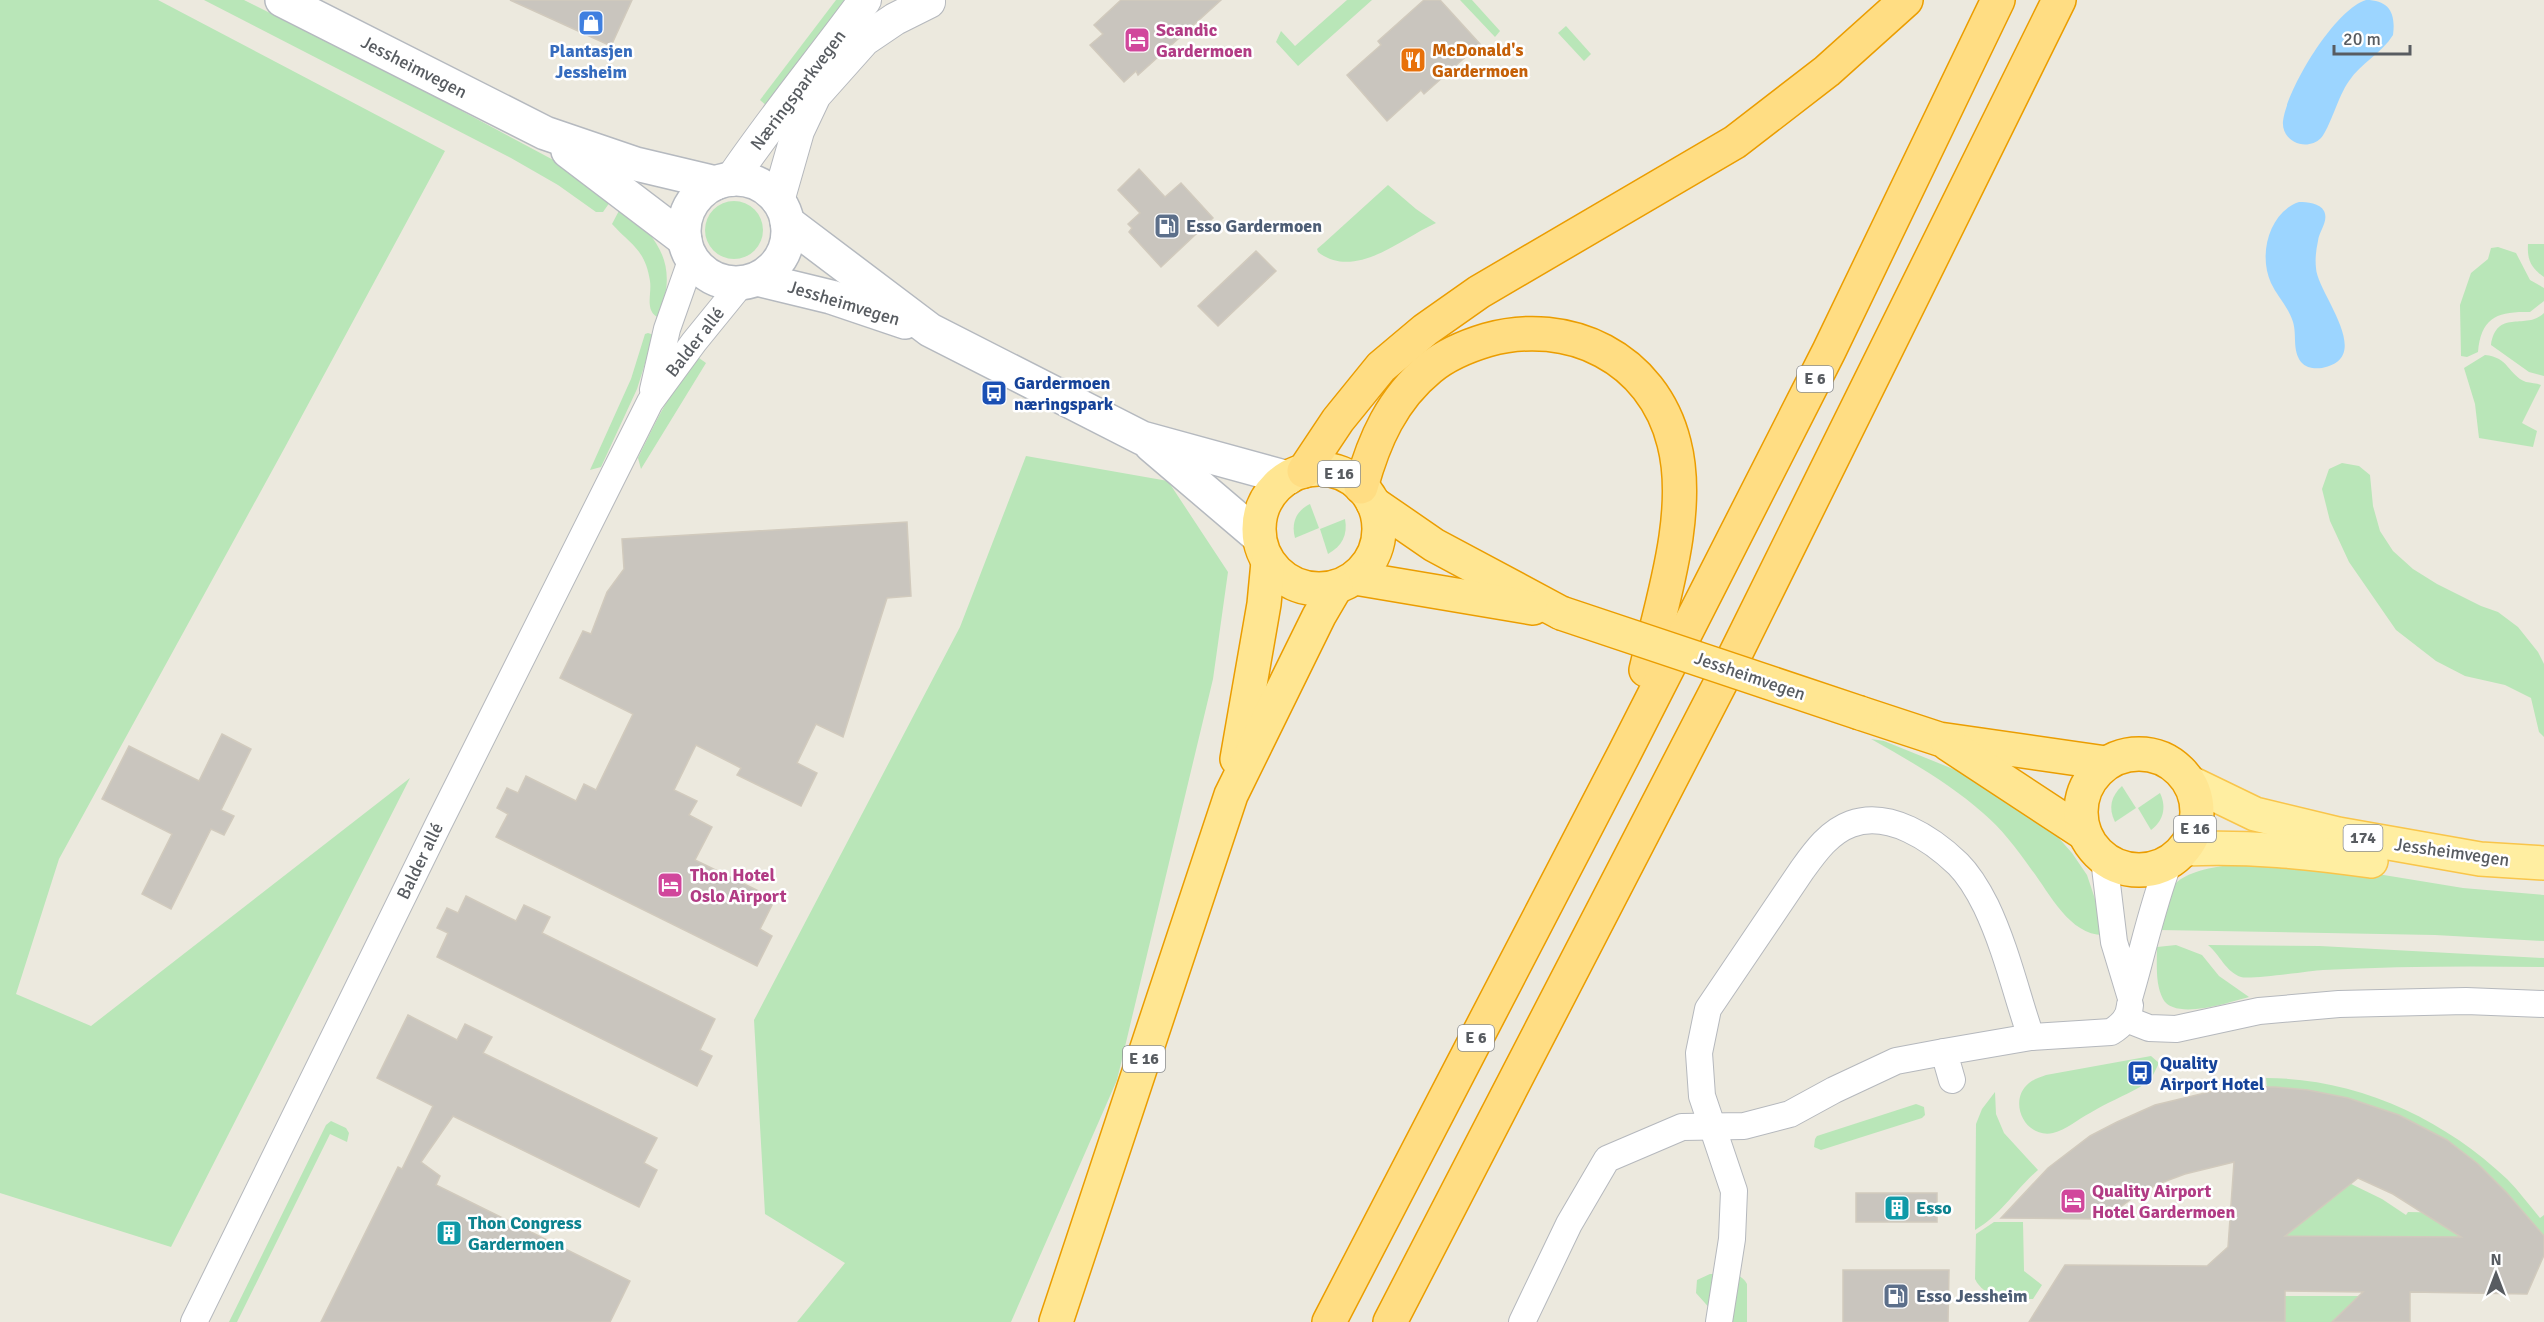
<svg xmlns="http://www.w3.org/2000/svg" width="2544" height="1322" font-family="Signika,sans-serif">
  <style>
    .green { fill: #b9e6b8 }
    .water { fill: #9cd5ff }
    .building { fill: #c9c5be; stroke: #d1cabd; stroke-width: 1.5; fill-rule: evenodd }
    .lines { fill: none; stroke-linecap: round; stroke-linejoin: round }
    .minor-casing { stroke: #b5b8bd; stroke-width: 28 }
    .tertiary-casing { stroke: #b5b8bd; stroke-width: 34 }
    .secondary-casing { stroke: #b5b9bf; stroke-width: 36 }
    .primary-casing { stroke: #f9c54a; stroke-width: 36 }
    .trunk-casing { stroke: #eb9d00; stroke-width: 36 }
    .motorway-casing { stroke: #eb9d00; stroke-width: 36 }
    .minor { stroke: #fff; stroke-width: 26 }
    .tertiary { stroke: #fff; stroke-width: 32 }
    .secondary { stroke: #fff; stroke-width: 33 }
    .primary { stroke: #ffeea1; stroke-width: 33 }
    .trunk { stroke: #ffe692; stroke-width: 33 }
    .motorway { stroke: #ffdd83; stroke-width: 33 }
    .trunk-bridge-casing { stroke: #eb9d00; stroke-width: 36; stroke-linecap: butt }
    .trunk-bridge { stroke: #ffe692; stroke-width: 33 }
    .labels { text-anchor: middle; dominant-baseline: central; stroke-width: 5; stroke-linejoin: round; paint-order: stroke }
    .shield { fill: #fff; stroke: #8a8d90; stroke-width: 1.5 }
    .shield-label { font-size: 16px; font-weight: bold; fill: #585c61 }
    .hotel-label { font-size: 18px; font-weight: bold; fill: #b23c85; stroke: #fff; text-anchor: start }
    .food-label { font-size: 18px; font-weight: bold; fill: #c56008; stroke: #fff; text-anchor: start }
    .shop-label { font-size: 18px; font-weight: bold; fill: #366cbe; stroke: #fff }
    .street-label { font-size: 18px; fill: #585c61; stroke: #fff }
    .service-label { font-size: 18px; font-weight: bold; fill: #4e5e75; stroke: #fff; text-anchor: start }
    .transit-label { font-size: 18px; font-weight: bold; fill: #164399; stroke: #fff; text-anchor: start }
    .culture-label { font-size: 18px; font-weight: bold; fill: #0d838f; stroke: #fff; text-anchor: start }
  </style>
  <rect width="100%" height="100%" fill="#ece9de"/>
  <g class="green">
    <path d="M0,0H158L445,151L284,449L59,859L16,994L91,1026L410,778L171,1247L0,1193Z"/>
    <path d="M204,0H244L294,25L417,87L559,163L610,202L603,212H596L558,185L511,158Z"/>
    <path d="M836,0H849L768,107L760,100Z"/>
    <path d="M1347,0H1372L1298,66L1276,42L1281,31L1295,46Z"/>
    <path d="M1460,0H1472L1500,31L1495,37Z"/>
    <path d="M1566,26L1591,54L1584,61L1558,33Z"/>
    <path d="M1388,185L1416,209L1436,223C1402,238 1355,281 1318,252L1317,249L1324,243Z"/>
    <circle cx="734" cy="230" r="29"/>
    <path d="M622,205C661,242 678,264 659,318C644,311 652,295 650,281C645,249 631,245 612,224Z"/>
    <path d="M2528,244H2544V277C2531,268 2527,260 2528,244Z"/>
    <path d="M2498,247L2516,253L2530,280L2544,288V301L2530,312C2498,311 2481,317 2478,352L2467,357L2461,356L2460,305L2471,273L2488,259L2491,248Z"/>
    <path d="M2544,313V376L2529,372L2491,345C2497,308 2526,331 2544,313Z"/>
    <path d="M648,333L654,335L637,389L601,467L590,470L631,379L645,334Z"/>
    <path d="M2485,355C2509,357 2508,375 2526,382C2531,383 2536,383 2541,385L2522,423L2537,431L2533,447L2479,438L2475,404L2464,368Z"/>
    <path d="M699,358L706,363L641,469L638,458C655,424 672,385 699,358Z"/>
    <path d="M1026,456L1168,481L1228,572L1213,679L1117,1080L1011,1322H797L845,1263L765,1214L754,1020L960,627Z"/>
    <path d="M2342,463L2359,466L2370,475L2373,506L2380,531L2393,551L2413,569L2437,584L2481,606L2498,612L2518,627L2538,652L2544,664V737L2539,732L2531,698L2505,685L2465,676L2436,661L2396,630L2349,562L2330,521L2322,489L2329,469Z"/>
    <path d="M1310,504L1319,528L1295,538C1291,523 1296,511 1310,504Z"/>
    <path d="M1345,519C1348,535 1342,546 1328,554L1320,529Z"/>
    <path d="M1871,739L1884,741L1968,775L2021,809L2057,836L2072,853L2087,875L2099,911L2103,935C2069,935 2049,892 2031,869C2017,849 2001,828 1983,813C1949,783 1910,761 1871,739Z"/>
    <path d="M2122,786L2136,808L2115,822C2108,808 2111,796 2122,786Z"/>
    <path d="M2160,793C2167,808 2163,821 2151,830L2138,808Z"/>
    <path d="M2254,862L2341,868L2463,888L2544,895V941L2435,935L2159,930C2163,917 2166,892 2177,882C2195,867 2232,865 2254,862Z"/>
    <path d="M2176,945L2202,955L2219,976L2249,997C2230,1002 2175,1021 2163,999C2155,984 2157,963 2157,947Z"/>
    <path d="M2208,945L2320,946L2544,958V967C2470,966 2397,966 2323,970C2309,971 2249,980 2241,977C2226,972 2220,955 2208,945Z"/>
    <path d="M2151,1056L2159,1063L2152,1077L2140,1087C2124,1096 2106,1103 2090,1113C2078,1119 2066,1130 2053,1133C2025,1139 2007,1101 2029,1083C2034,1079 2041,1077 2046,1075Z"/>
    <path d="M2266,1078C2356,1078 2443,1118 2507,1179C2519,1191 2529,1205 2540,1218L2544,1215V1242L2241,1239L2345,1181L2382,1199L2406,1215L2408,1212L2512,1214L2267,1090Z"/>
    <path d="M1995,1092L1996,1114L2004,1133L2038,1170C2016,1189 2000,1216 1975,1230L1976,1124L1982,1109Z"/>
    <path d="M1916,1104L1924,1107L1925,1115L1922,1118L1821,1150L1814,1147L1815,1139L1817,1136Z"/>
    <path d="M331,1121L346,1128L349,1133L347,1142L330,1134L237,1322H229L326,1125Z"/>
    <path d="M1994,1222H2023L2024,1271L2042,1285L2033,1299C2013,1299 1985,1300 1975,1279L1976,1234Z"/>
    <path d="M1710,1274C1723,1274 1740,1270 1747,1284V1322H1722L1696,1293L1697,1280Z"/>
    <path d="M2282,1296H2386L2385,1322H2281Z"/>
  </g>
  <g class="water">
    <path d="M2366,0C2389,0 2396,13 2393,35C2382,53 2361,63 2349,81C2338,96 2330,128 2321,138C2307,152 2281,142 2283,121C2287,89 2334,10 2366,0Z"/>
    <path d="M2299,202C2307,202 2320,203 2324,211C2329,221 2319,231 2318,241C2316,250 2315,259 2316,268C2317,293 2376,358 2322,368C2314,369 2306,368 2301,362C2292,350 2297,335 2293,322C2289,308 2277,296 2271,283C2258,255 2269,212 2299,202Z"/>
  </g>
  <g class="building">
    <path d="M510,0H632L611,46Z"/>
    <path d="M1121,0H1221L1138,75L1136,71L1124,82L1090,45L1103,34L1094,25Z"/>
    <path d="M1424,0H1440L1480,44L1424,94L1421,90L1387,121L1347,75L1381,45L1378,41Z"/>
    <path d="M1139,169L1165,197L1181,183L1213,218L1161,267L1129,232L1132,228L1128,224L1140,213L1118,190Z"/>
    <path d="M1256,251L1276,271L1218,326L1198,306Z"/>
    <path d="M907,522L911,596L887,598L843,737L816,724L797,763L817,773L801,806L737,775L741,768L696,745L674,790L697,801L689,815L712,827L695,860L775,899L760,929L772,936L757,966L496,837L508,814L497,808L507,788L518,793L526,776L576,801L584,784L596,790L633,714L560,678L583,631L591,634L607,592L624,569L622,539Z"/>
    <path d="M222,734L251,749L221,810L234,816L224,835L211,829L171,909L142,894L172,834L102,799L129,746L199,781Z"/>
    <path d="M466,896L516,921L524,905L550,917L542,933L715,1019L700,1050L712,1056L697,1086L437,957L448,933L437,928L447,908L458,913Z"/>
    <path d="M408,1015L457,1040L465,1024L492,1037L483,1053L657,1138L644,1163L657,1170L639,1207L453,1116L421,1162L440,1176L436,1185L630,1281L610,1322H321L398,1167L402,1169L433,1106L377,1078Z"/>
    <path d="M2230,1087H2275L2308,1090L2348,1098L2399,1115L2447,1140L2478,1164L2507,1193L2544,1236V1255L2527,1294L2410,1292V1322H2332L2363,1292L2285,1291V1322H2029L2065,1265L2207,1266L2228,1247L2234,1162L2185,1174L2158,1184L2134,1197L2104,1219L2001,1218L2048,1168L2090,1136L2117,1122L2155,1105ZM2358,1178L2393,1194L2461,1237L2285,1236Z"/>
    <rect x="1856" y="1193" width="81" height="29"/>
    <path d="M1843,1270H1949L1948,1322H1843Z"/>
  </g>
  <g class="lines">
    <g class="minor-casing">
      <g id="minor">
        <path d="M653,390L667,329L692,258"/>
        <path d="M2104,859L2114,942L2130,995C2143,951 2152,906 2169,862"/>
        <path d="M2126,1019L2149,1028L2176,1029L2259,1011L2339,1004L2466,1001L2544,1004"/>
        <path d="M1952,1080L1944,1052L2031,1037L2111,1032C2122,1025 2129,1018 2130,1005"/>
        <path d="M194,1322L439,823L650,402L694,342L742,283"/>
        <path d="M1522,1322L1569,1224L1607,1159L1682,1127L1744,1126L1790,1114L1834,1090L1896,1061L1944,1052"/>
        <path d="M1719,1322L1732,1239L1734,1191L1702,1096L1699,1053L1708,1009L1802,870C1815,852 1829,832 1851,824C1889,810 1932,839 1958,864C1969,875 1979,892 1986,906C2006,948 2016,993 2031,1037"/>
      </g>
    </g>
    <g class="tertiary-casing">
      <g id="tertiary">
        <path d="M731,180C773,118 821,60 865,0"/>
        <path d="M778,201L798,131L815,95L864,40L895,19L929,2"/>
      </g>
    </g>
    <g class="secondary-casing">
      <g id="secondary">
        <path d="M282,0L545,133L636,164L716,183"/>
        <path d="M568,151L685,240"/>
        <circle cx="736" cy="231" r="52"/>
        <path d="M787,222L930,330L1142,438L1288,478"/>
        <path d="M757,279L831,297L905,322"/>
        <path d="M1151,445L1259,537"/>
      </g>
    </g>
    <g class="primary-casing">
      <g id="primary">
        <path d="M2191,783L2255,814L2338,834L2480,859L2544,863"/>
        <path d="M2185,849C2248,846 2308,852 2371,861"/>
      </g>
    </g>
    <g class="trunk-casing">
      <g id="trunk">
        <circle cx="1319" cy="529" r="60"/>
        <path d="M1373,503L1434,545L1561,613"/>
        <path d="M1355,578L1533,608"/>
        <path d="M1860,713L1939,739L2106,763"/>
        <path d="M1948,744L2085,834"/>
        <circle cx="2139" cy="812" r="58"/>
        <path d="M1237,759L1264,604L1268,562"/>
        <path d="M1056,1322L1231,795L1319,616L1336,587"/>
      </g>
    </g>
    <g class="motorway-casing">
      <g id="motorway">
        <path d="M1304,471L1338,420L1381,367L1425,330L1479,292L1735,142L1827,71L1906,0"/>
        <path d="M1361,487C1374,440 1392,399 1430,368C1447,354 1467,346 1487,340C1569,317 1653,358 1674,443C1692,512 1662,602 1646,670"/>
        <path d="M1329,1322L1624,754L1829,351L1998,0"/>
        <path d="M1390,1322L1735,655L2059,0"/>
      </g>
    </g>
    <use href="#minor" class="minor"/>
    <use href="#tertiary" class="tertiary"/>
    <use href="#secondary" class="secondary"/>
    <use href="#primary" class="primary"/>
    <use href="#trunk" class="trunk"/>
    <use href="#motorway" class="motorway"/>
    <g class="trunk-bridge-casing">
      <path id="trunk-bridge" d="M1561,613L1860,713"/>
    </g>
    <use href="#trunk-bridge" class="trunk-bridge"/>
  </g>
  <defs>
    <g id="shop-square" transform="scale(1.35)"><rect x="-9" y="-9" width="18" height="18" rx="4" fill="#3f7fe0" stroke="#fff"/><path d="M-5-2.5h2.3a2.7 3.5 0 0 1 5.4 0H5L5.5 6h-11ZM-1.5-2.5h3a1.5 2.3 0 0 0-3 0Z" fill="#fff"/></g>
    <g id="hotel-square" transform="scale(1.35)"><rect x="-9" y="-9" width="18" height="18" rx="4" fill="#d1479c" stroke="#fff"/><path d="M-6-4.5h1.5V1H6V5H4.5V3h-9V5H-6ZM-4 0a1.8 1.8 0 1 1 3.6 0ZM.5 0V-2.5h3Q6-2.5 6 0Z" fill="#fff"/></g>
    <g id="restaurant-square" transform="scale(1.35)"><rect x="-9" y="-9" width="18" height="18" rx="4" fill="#e8710a" stroke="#fff"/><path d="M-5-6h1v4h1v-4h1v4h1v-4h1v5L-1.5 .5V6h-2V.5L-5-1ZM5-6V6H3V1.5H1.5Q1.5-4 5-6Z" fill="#fff"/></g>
    <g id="fuel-square" transform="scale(1.35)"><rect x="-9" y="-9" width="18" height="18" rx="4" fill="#5c6f8a" stroke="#fff"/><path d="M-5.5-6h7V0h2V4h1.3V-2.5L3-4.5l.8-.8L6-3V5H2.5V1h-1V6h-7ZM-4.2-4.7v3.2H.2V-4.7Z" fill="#fff"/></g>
    <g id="bus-square" transform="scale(1.35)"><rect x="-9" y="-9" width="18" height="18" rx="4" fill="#1a4fb4" stroke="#fff"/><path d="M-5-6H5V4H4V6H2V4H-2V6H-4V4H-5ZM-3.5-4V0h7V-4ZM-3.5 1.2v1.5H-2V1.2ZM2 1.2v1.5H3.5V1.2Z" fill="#fff"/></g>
    <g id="building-square" transform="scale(1.35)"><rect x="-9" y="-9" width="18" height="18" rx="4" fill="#0f9aa8" stroke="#fff"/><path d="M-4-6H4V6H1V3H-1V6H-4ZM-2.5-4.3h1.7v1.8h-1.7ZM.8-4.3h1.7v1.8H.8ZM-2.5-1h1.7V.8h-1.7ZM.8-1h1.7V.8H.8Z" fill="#fff"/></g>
  </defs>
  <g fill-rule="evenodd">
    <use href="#shop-square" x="591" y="23"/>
    <use href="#hotel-square" x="1137" y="40"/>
    <use href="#restaurant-square" x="1413" y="60"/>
    <use href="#fuel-square" x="1167" y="226"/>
    <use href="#bus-square" x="994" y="393"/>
    <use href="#hotel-square" x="670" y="885"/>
    <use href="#bus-square" x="2140" y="1073"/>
    <use href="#hotel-square" x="2073" y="1201"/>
    <use href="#building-square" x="1897" y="1208"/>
    <use href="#building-square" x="449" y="1233"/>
    <use href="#fuel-square" x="1896" y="1296"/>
  </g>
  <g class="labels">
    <g class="shield">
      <rect x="1797" y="366" width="36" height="26" rx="4.5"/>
      <rect x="1318" y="461" width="42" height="26" rx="4.5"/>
      <rect x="2174" y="816" width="42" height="26" rx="4.5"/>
      <rect x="2343.5" y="825" width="39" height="26" rx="4.5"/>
      <rect x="1458" y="1025" width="36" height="26" rx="4.5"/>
      <rect x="1123" y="1046" width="42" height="26" rx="4.5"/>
    </g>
    <g class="shield-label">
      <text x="1815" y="379">E 6</text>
      <text x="1339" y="474">E 16</text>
      <text x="2195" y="829">E 16</text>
      <text x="2363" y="838">174</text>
      <text x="1476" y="1038">E 6</text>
      <text x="1144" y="1059">E 16</text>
    </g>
    <g class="hotel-label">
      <text x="1156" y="30">Scandic<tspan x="1156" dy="21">Gardermoen</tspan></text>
      <text x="690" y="875">Thon Hotel<tspan x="690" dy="21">Oslo Airport</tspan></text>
      <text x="2092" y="1191">Quality Airport<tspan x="2092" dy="21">Hotel Gardermoen</tspan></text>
    </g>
    <g class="food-label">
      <text x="1432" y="50">McDonald's<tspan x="1432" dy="21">Gardermoen</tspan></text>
    </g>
    <g class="shop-label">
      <text x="591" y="51">Plantasjen<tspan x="591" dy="21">Jessheim</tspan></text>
    </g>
    <g class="street-label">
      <text transform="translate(414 67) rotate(27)">Jessheimvegen</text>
      <text transform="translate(798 90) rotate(-53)">Næringsparkvegen</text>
      <text transform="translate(844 303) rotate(17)">Jessheimvegen</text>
      <text transform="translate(695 342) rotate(-52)">Balder allé</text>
      <text transform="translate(1750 676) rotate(19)">Jessheimvegen</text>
      <text transform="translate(2452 852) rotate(8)">Jessheimvegen</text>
      <text transform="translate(420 861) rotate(-64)">Balder allé</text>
    </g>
    <g class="service-label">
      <text x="1186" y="226">Esso Gardermoen</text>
      <text x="1916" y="1296">Esso Jessheim</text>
    </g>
    <g class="transit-label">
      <text x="1014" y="383">Gardermoen<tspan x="1014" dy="21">næringspark</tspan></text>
      <text x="2160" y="1063">Quality<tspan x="2160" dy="21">Airport Hotel</tspan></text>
    </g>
    <g class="culture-label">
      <text x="1916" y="1208">Esso</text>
      <text x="468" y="1223">Thon Congress<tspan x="468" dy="21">Gardermoen</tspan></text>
    </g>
  </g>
  <g transform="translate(2496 1274)" stroke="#ffffff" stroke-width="4.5" paint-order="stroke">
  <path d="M0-4.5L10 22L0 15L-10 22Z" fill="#585c61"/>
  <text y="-9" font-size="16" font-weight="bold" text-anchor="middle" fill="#585c61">N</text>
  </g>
  <path d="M2334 45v9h76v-9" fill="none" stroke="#585c61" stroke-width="3"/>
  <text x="2343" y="45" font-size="18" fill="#585c61" stroke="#ffffff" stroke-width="4.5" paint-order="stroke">20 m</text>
</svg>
